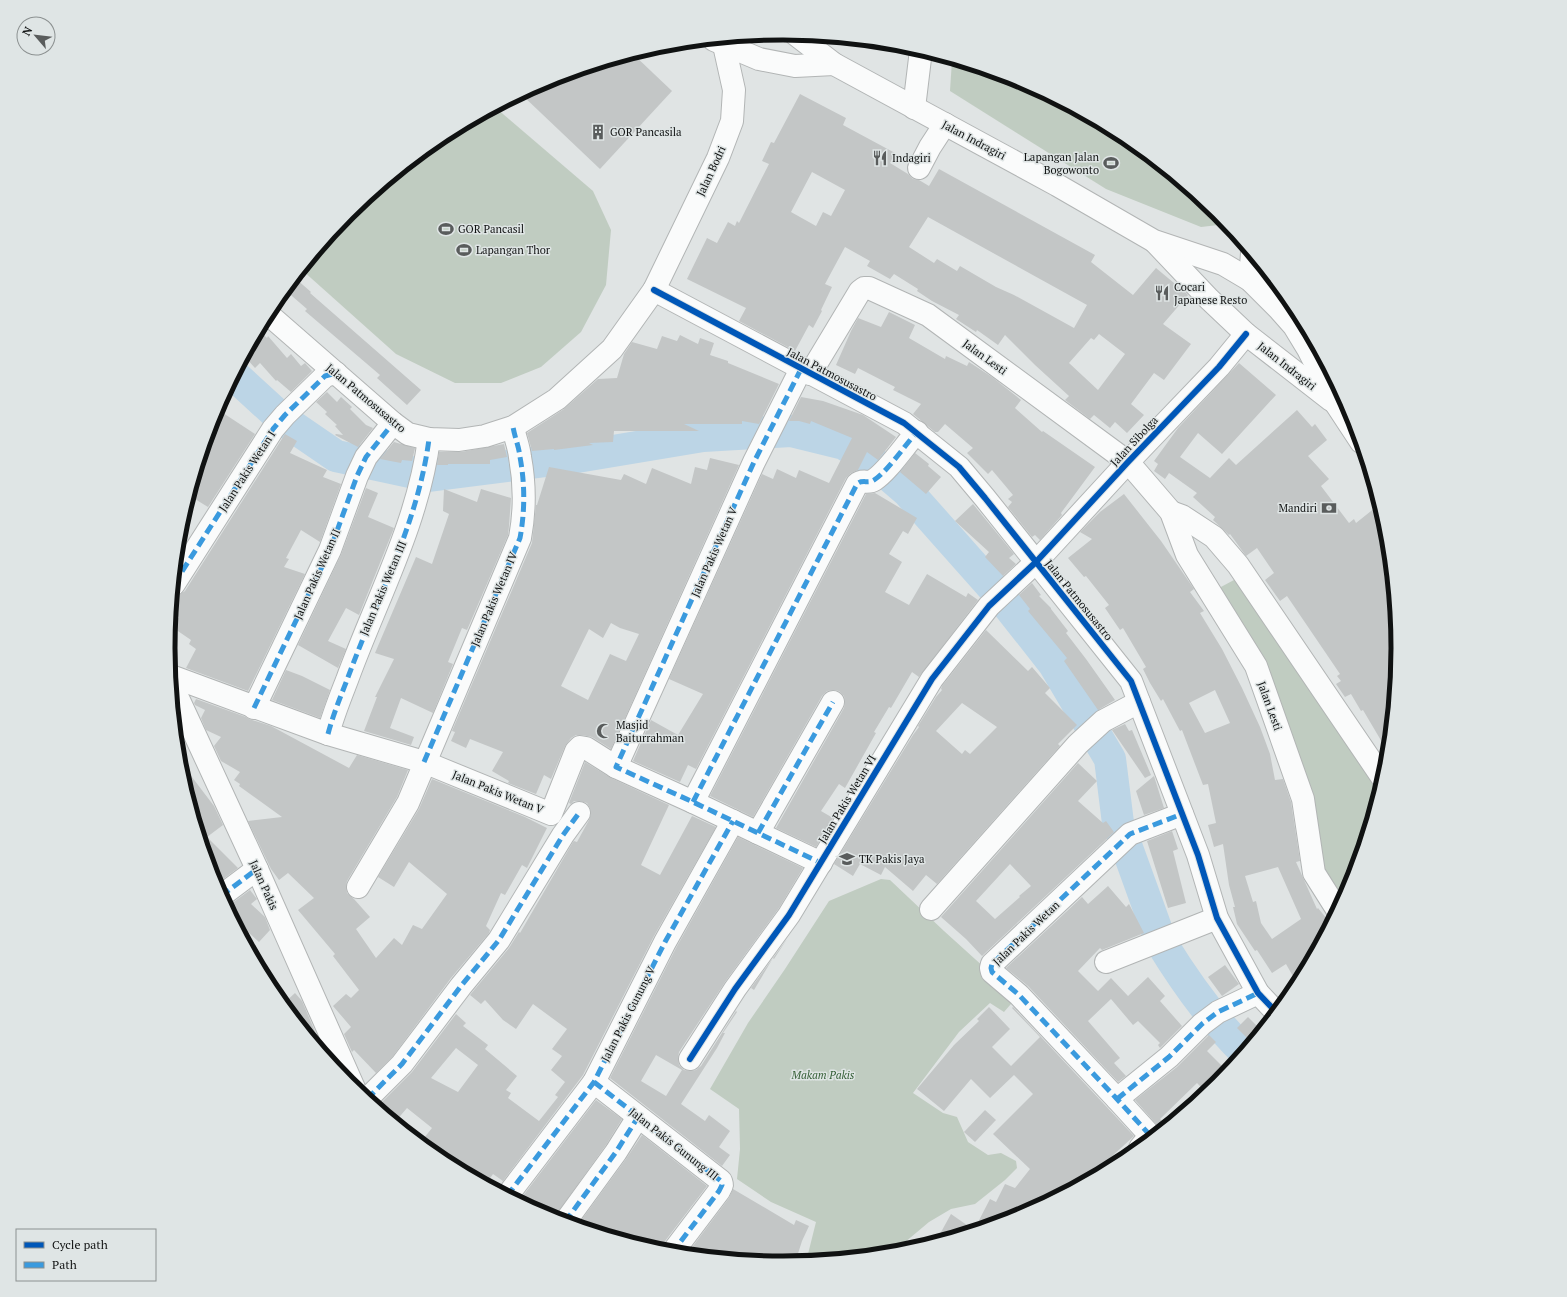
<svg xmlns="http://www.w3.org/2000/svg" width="1567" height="1297" font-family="'PT Serif',serif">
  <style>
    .green { fill: #c0ccc1 }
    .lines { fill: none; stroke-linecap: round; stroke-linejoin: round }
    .river { stroke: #bcd5e6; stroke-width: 32 }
    .building { fill: #c3c6c6; fill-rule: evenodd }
    .minor-casing { stroke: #b2b5b5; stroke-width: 24 }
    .minor { stroke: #fafbfb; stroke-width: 22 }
    .quiet { stroke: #3a9ade; stroke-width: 5; stroke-dasharray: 10 5; stroke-linecap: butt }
    .cycleway-casing { stroke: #dfe5e5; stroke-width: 8 }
    .cycleway { stroke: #0057b8; stroke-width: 6 }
    .labels { text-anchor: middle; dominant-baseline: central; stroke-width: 3; stroke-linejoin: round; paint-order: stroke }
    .poi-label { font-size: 11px; fill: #101212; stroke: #dfe5e5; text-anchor: start }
    .street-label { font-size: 11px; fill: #101212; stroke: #dfe5e5 }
    .park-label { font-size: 11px; font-style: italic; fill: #366038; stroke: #dfe5e5 }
    .rim { fill: none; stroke: #101212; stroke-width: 5 }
  </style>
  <rect width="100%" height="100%" fill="#e0e4e4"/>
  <g class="green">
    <path d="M952,60L1019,80L1126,137L1219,213L1227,224L1201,227L1106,189L950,91Z"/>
    <path d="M496,108L593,191L611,230L606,285L581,332L541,367L501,383H455L396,354L302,270L348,213L442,137Z"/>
    <path d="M1234,580L1246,592L1370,775L1380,793L1352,884L1342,903L1324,871L1219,588Z"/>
    <path d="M881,879L890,880L944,931L1017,997L1004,1012L990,1003L959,1032L913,1093L943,1113L957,1117L968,1142L988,1155L1001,1153L1016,1161L1017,1168L1005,1180L975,1204L951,1209L929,1222L904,1243L898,1253L806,1262L816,1222L771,1202L737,1179L740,1149L739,1109L710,1089L748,1023L785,969L829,901Z"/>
  </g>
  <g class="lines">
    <g class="river">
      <path d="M235,376L282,419L336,456L429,476L577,457L703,436L791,431L844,444L872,461L908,492L1002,598L1054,664L1110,759L1118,823L1160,939"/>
      <path d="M1162,944C1186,983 1212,1020 1245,1052"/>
    </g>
  </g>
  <g class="building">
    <path d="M633,54L672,91L600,169L521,94L548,80Z"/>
    <path d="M800,94L846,118L843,125L895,153L890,163L908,174L913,179L919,180L929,186L939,169L1095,255L1091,262L1133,295L1156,268L1186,293L1188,295L1163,324L1191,344L1164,380L1154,373L1131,404L1144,415L1127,433L1115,422L1110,428L1094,415L1090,419L1065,400L1069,396L1035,365L1005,335L998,345L977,330L976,332L956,319L959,315L932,301L917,291L918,289L894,274L890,279L867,266L870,261L845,247L825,284L832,287L821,310L822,311L813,328L809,325L795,351L739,321L746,308L687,279L707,238L717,243L728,222L735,226L737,221L739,223L769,164L762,161L771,142L774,143ZM812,172L845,190L831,216L823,212L816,226L791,212ZM928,217L1087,305L1074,328L1014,295L996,287L960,266L957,271L937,259L934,263L909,247ZM1099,334L1125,354L1098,390L1069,363L1091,338L1094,340Z"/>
    <path d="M295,278L311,292L310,293L421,390L407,405L377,378L380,375L305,311L307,309L285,290Z"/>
    <path d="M889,312L915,325L909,338L945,359L946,356L967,366L969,362L992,377L1021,400L1015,408L1042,432L1043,431L1095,467L1061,513L1062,515L1040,540L1035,535L1032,537L1008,507L1012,502L1008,499L1013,495L992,470L988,474L967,453L973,448L945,424L938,432H935L913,414L921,404L893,390L895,387L858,368L855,374L836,365L851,331L858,318L881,327Z"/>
    <path d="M259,330L267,338L268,336L287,358L291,354L301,366L305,363L312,371L291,392L277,380L276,381L260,363L255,368L245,357Z"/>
    <path d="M680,335L698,344L700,338L714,343L710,355L728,361V363L779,384L759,424L742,421V424H684L699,431H614L613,442L589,443L593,445L554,450V449L532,451L527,433L564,409L598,379L617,378L624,354L632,342L657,349L662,336L677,341Z"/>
    <path d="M1239,363L1276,395L1222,454L1198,433L1180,457L1210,478L1229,458L1236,465L1297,410L1312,427L1315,424L1327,440L1308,456L1329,479L1321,486L1349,523L1354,519L1356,523L1376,507L1384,517L1387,529L1399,649L1389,754L1363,710L1361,711L1351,694L1345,697L1336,684L1341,681L1337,676L1340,674L1287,596L1280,601L1265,580L1274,573L1257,548L1246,556L1230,534L1229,535L1213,520L1215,517L1193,497L1197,493L1169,473L1165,479L1154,471L1158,464L1154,461L1178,428Z"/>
    <path d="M327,392L337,402L341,397L352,407L350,409L366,425L373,428L358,447L335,435L336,434L343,435L335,426L337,425L325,414L327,412L316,402Z"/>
    <path d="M801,397L823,401L863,415L896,437L878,460L867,452L858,470L851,473L846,478L696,769L688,765L680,782L633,761L651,720L678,735L703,694L669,679L762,474L773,479L777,469L796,478L799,470L829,483L852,438L811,421L810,424L799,421H789Z"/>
    <path d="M223,413L255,434L208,507L190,496L207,439Z"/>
    <path d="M285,434L297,441L290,453L327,470L323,477L341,484L320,542L301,530L286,558L289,559L284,567L305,574L248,691L186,668L196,649L189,644L191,640L172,627L179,617L171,613L173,596L179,595L185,591Z"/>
    <path d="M394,442L415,448L412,461L402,460L401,463L380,459Z"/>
    <path d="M504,444L507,457L490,460V464H448V465H437L439,452H461Z"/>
    <path d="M915,453L929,464L928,466L941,477L926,494L900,472Z"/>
    <path d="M710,458L739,465L611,749L592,737L582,735H576L571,738L565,746L551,779L544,775L536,794L508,783L509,781L492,771L503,752L470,739L466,748L451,741L455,732L452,731L532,543L536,505H537L549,467L621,480L624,474L646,484L652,468L691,484L695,467L707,470ZM611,623L620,628L639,634L626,661L610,654L588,700L561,686L589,629L603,638Z"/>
    <path d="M366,488L378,493L368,517L394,528L359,615L346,608L328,641L346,649L338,668L298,645L341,555Z"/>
    <path d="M444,489L477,502L481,489L511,498L509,526L508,535L467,630L462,628L448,662L453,664L433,713L401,698L390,728L414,737L411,745L364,731L377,697H375L394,659L375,653L416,557L432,564L449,514L443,511Z"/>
    <path d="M875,493L917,518L908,534L903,531L889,554L902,562L885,592L909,605L927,574L966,597L968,593L978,600L919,677L912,672L891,708L889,707L874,732L876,733L845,788L839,784L821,811L833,818L816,847L776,828L844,708L845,702L844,696L839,691L833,690L827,691L822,696L753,817L710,796L866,494Z"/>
    <path d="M1124,494L1161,541L1194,589L1190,592L1204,611L1200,613L1222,649L1242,688L1260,727L1270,754L1275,780L1283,779L1291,802L1300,861L1296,862L1317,909L1318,908L1331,924L1298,985L1286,964L1272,973L1257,950L1255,951L1237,924L1233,907H1235L1229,885L1223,844L1214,847L1208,825L1216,823L1208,784L1203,785L1182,730L1180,731L1163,699L1161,701L1150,683L1143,669L1146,667L1123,628L1120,630L1105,608L1109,605L1086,576L1084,577L1068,558L1092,539L1080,532L1100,512ZM1215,690L1230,723L1205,733L1189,703ZM1278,867L1301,919L1272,939L1261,923L1256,901L1253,902L1245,876Z"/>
    <path d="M973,504L1014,554L1009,558L1016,564L1003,576L985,557L989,552L955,521Z"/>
    <path d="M1032,583L1041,595L1039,596L1051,608V609L1068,631L1066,633L1086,659L1115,700L1098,710L1064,661L1067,658L1028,611L1030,609L1019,595Z"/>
    <path d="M986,630L1028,671L1032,667L1050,688L1045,693L1077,725L1058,744L1060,746L937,884L926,875L913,891L885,867L881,875L860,864L853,876L834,864L913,735L919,727L918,726L936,697L942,690L941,689L942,686ZM962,703L997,727L970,754L965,750L962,754L936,731Z"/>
    <path d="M286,670L302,676L330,690L320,718L272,700Z"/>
    <path d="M196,699L246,717L249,719L271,726L349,768L357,755L408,770L397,797L347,881L346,886L347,893L354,899L370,917L356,929L376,958L394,938L402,945L413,925L422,929L447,894L409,862L394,887L378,877L419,809L432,779L525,817L547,828L527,868L522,865L505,895L501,893L486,926L490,930L489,933L451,978L393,1056L376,1073L354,1050L352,1052L344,1034L351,1027L333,1006L346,994L351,998L359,990L333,956L335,954L298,910L314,898L288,873L279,880L271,869L248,821L282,817L239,786L240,784L234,780L240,772L221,761L214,746L221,737L206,730L201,718L205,710L195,705L194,703Z"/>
    <path d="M1125,724L1129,731L1132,730L1151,775L1145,778L1112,730Z"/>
    <path d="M179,760L214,806L223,825L207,837L238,868L215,885L197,826L203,822L191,806L180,768Z"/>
    <path d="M585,762L611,778L669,805L641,865L660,875L692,816L716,827L654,936L583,1075L503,1181L493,1174L486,1184L441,1160L420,1143L432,1128L407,1108L395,1122L377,1107L412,1072L456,1014L466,1023L463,1026L488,1045L485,1049L517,1076L506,1090L511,1093L508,1098L539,1121L558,1097L555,1095L565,1082L551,1070L562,1056L552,1049L567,1029L533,1004L516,1029L503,1020L485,1000L481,1004L470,995L509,948L519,932L520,933L573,842L574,841L577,842L589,820L591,814L590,808L587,803L580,801H574L571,804L569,803ZM456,1048L478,1065L458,1092L431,1078Z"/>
    <path d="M1078,763L1097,781L1078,801L1103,823L1106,821L1114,832L982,956L966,939L941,917ZM1010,864L1031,886L1019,896L1020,897L995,919L976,901Z"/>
    <path d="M1154,776L1164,808L1144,815L1136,791Z"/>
    <path d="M1172,831L1178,849L1173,851L1186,903L1168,908L1147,841Z"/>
    <path d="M738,837L803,868L779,908L725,982L679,1052L678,1058L679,1065L684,1070L690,1071L696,1070L701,1066L736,1011L737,1012L723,1033H725L717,1048L681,1104L705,1121L709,1115L730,1131L719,1147L730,1155L722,1166L610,1078L676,948ZM656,1055L682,1070L666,1096L641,1081Z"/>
    <path d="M1108,886L1126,907L1129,904L1144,933L1102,950L1100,948L1078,971L1098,991L1111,978L1128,996L1148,977L1165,996L1160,1001L1182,1026L1160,1048L1158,1045L1160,1043L1138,1021L1133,1025L1111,999L1088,1021L1120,1058L1114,1063L1126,1076L1118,1082L1028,986L1006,968L1082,897L1088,904Z"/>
    <path d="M250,890L257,899L251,904L265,917L270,930L259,942L248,932L243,937L227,907Z"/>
    <path d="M787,939L774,959L773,958L754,990L751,988Z"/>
    <path d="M1225,965L1239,984L1222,996L1208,977Z"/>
    <path d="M295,993L302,1001L314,1029L321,1046L318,1047L283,1004Z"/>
    <path d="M989,1007L1010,1029L992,1047L1011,1066L1040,1037L1012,1008L1013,1007L1134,1136L1110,1158L1117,1165L1019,1217L935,1243L951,1214L974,1230L990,1199L996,1202L1005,1184L1015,1188L1030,1169L993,1134L1033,1094L1014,1075L990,1098L971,1079L944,1111L917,1089L954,1045L979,1021L977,1019Z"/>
    <path d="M1248,1017L1262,1031L1252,1043L1237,1028Z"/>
    <path d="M1209,1035L1216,1042L1207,1051L1228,1072L1219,1084L1207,1093L1197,1083L1160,1119L1168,1126L1161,1131L1157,1125L1135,1100L1177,1067Z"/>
    <path d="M596,1100L622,1119L606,1145L553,1219L519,1201Z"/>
    <path d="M985,1110L996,1120L975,1142L964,1132Z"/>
    <path d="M642,1135L707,1186L662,1245L660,1251L577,1226L626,1159Z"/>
    <path d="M733,1189L794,1225L796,1220L809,1226L802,1241L795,1263L783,1264L687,1254L729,1198Z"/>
  </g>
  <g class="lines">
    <g class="minor-casing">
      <g id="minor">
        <path d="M795,34L834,64L1057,185L1154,241L1223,264L1250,280L1279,309L1294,326L1308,349L1336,404L1361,442"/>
        <path d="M714,40L759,59L795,66L834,64"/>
        <path d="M914,108L921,50"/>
        <path d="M919,168L930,147L945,124"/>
        <path d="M1155,242L1209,299L1246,334L1331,400"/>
        <path d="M1250,280L1252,253"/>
        <path d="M654,290L904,423L959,467L985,498L1131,681L1198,855L1217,918L1258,993L1277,1013"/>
        <path d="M268,314L393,423L408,434L429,439L459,440L485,436L513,427L557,399L612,349L654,290L718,158L732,121L734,90L724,45"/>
        <path d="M810,374L860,291L864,288H869L928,315L1128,462L1171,512L1187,555L1256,666L1303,799L1314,873L1338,911"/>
        <path d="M1171,512L1182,516L1214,537L1238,565L1384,780"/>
        <path d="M174,584L273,429L285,415L325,376L336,373"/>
        <path d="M171,676L328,734L424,762L551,814L576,751L580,747L586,748L616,767L693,802L821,863"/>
        <path d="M171,683L257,869L354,1088"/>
        <path d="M254,708L330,550L357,476L366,457L393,423"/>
        <path d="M328,734C333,715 340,698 347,680C376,600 418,524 429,439"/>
        <path d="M616,767L754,462L801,369"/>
        <path d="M693,802L857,484C862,479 868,484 874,480C888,471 905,445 917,432"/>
        <path d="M758,833L833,702"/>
        <path d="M358,887L408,803L520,538C525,511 525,484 520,457C519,447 515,438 513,427"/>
        <path d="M221,896L257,869"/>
        <path d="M931,909L1078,744L1103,721L1139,702"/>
        <path d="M1106,962L1217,918"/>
        <path d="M690,1059L735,989L789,915L932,679L989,606L1036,562L1128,462L1219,367L1246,334"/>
        <path d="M594,1082L721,1181L722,1185L719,1191L672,1253"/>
        <path d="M367,1099L402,1064L461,986L499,940L563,835L579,813"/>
        <path d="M1117,1099L1169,1057L1202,1024L1218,1012L1258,993"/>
        <path d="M1140,1148L1149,1137L1148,1133L1117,1099L1019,995L992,972L991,968L992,964L1130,834L1182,814"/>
        <path d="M507,1196L594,1082L665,942L733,821"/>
        <path d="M565,1222L616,1152L638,1117"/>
      </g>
    </g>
    <use href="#minor" class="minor"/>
    <g class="quiet">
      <path d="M801,369L754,462L616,767L693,802L821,863"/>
      <path d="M174,584L273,429L285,415L325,376L336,373"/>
      <path d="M254,708L330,550L357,476L366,457L393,423"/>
      <path d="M328,734C333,715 340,698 347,680C376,600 418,524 429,439"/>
      <path d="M424,762L520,538C525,511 525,484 520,457C519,447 515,438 513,427"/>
      <path d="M693,802L857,484C862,479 868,484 874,480C888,471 905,445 917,432"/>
      <path d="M758,833L833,702"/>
      <path d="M221,896L257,869"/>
      <path d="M338,1071L343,1065"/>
      <path d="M594,1082L721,1181L722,1185L719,1191L672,1253"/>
      <path d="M367,1099L402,1064L461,986L499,940L563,835L579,813"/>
      <path d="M1117,1099L1169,1057L1202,1024L1218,1012L1258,993"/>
      <path d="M1140,1148L1149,1137L1148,1133L1117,1099L1019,995L992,972L991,968L992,964L1130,834L1182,814"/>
      <path d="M507,1196L594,1082L665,942L733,821"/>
      <path d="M565,1222L616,1152L638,1117"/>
    </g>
    <g class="cycleway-casing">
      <g id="cycleway">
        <path d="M654,290L904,423L959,467L985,498L1131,681L1198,855L1217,918L1258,993L1277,1013"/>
        <path d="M690,1059L735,989L789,915L932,679L989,606L1036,562L1128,462L1219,367L1246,334"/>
      </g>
    </g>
    <use href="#cycleway" class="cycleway"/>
  </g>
  <defs>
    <g id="building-bare" transform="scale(1.2)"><path d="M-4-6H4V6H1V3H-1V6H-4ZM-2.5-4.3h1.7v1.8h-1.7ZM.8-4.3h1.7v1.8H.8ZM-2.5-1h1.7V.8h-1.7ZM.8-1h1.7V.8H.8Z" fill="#595c5c" stroke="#dfe5e5" stroke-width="2.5" paint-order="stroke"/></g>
    <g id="restaurant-bare" transform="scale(1.2)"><path d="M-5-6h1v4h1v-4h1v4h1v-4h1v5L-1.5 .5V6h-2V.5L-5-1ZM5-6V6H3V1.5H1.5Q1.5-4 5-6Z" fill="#595c5c" stroke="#dfe5e5" stroke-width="2.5" paint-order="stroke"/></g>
    <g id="stadium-bare" transform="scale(1.2)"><path d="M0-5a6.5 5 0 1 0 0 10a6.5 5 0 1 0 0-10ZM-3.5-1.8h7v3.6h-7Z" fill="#595c5c" stroke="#dfe5e5" stroke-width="2.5" paint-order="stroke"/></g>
    <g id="bank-bare" transform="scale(1.2)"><path d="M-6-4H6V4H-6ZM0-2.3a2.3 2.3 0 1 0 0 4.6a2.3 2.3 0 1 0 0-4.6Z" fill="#595c5c" stroke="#dfe5e5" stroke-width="2.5" paint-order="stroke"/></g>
    <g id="mosque-bare" transform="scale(1.2)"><path d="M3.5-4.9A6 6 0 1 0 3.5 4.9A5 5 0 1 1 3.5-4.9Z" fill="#595c5c" stroke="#dfe5e5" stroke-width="2.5" paint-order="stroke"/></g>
    <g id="school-bare" transform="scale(1.2)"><path d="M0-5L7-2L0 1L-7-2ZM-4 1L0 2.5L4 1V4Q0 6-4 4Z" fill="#595c5c" stroke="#dfe5e5" stroke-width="2.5" paint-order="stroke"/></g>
  </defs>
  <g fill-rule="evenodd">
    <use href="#building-bare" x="598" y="132"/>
    <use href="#restaurant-bare" x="880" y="158"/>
    <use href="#stadium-bare" x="1111" y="163"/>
    <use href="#stadium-bare" x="446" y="229"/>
    <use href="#stadium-bare" x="464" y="250"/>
    <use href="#restaurant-bare" x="1162" y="293"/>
    <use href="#bank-bare" x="1329" y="508"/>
    <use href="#mosque-bare" x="604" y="731"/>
    <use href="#school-bare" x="847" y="859"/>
  </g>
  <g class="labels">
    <g class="poi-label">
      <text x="610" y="132">GOR Pancasila</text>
      <text x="1099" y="157" text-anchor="end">Lapangan Jalan<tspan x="1099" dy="13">Bogowonto</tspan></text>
      <text x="892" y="158">Indagiri</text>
      <text x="458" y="229">GOR Pancasil</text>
      <text x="476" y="250">Lapangan Thor</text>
      <text x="1174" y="287">Cocari<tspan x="1174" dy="13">Japanese Resto</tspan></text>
      <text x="1317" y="508" text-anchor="end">Mandiri</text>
      <text x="616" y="725">Masjid<tspan x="616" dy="13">Baiturrahman</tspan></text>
      <text x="859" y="859">TK Pakis Jaya</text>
    </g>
    <g class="street-label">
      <text transform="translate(974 140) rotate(28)">Jalan Indragiri</text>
      <text transform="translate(711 171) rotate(-65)">Jalan Bodri</text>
      <text transform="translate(985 357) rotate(36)">Jalan Lesti</text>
      <text transform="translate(1287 366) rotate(38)">Jalan Indragiri</text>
      <text transform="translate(832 374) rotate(28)">Jalan Patmosusastro</text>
      <text transform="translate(366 398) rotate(40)">Jalan Patmosusastro</text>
      <text transform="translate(1134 441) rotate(-47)">Jalan Sibolga</text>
      <text transform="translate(247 471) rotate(-57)">Jalan Pakis Wetan I</text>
      <text transform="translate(714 552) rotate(-66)">Jalan Pakis Wetan V</text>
      <text transform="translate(317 574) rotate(-66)">Jalan Pakis Wetan II</text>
      <text transform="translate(383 588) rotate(-67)">Jalan Pakis Wetan III</text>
      <text transform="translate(494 599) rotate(-67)">Jalan Pakis Wetan IV</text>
      <text transform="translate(1079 600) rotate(51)">Jalan Patmosusastro</text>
      <text transform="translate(1270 706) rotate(70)">Jalan Lesti</text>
      <text transform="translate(498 792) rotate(22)">Jalan Pakis Wetan V</text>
      <text transform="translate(847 799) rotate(-59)">Jalan Pakis Wetan VI</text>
      <text transform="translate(264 885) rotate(66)">Jalan Pakis</text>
      <text transform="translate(1026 933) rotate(-44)">Jalan Pakis Wetan</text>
      <text transform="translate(628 1014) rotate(-63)">Jalan Pakis Gunung V</text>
      <text transform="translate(674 1144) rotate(38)">Jalan Pakis Gunung III</text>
    </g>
    <g class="park-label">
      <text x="823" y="1075">Makam Pakis</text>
    </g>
  </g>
  <path d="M0 0H1567V1297H0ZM175 648a608 608 0 1 1 1216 0a608 608 0 1 1-1216 0Z" fill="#dfe5e5" fill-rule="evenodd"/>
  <path class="rim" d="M175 648a608 608 0 1 1 1216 0a608 608 0 1 1-1216 0Z"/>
  <rect x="16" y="1229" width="140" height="52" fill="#dfe5e5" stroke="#8c9191"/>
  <rect x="24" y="1242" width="20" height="6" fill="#0057b8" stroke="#8c9191"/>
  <text x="52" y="1249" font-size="12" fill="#101212">Cycle path</text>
  <rect x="24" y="1262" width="20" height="6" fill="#3a9ade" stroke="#8c9191"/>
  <text x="52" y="1269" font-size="12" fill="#101212">Path</text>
  <g transform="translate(36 36) rotate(298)"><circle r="19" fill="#dfe5e5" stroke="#8c9191"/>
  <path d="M0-3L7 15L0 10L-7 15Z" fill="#595c5c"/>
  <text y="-6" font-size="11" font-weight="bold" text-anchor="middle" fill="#101212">N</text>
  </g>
</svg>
